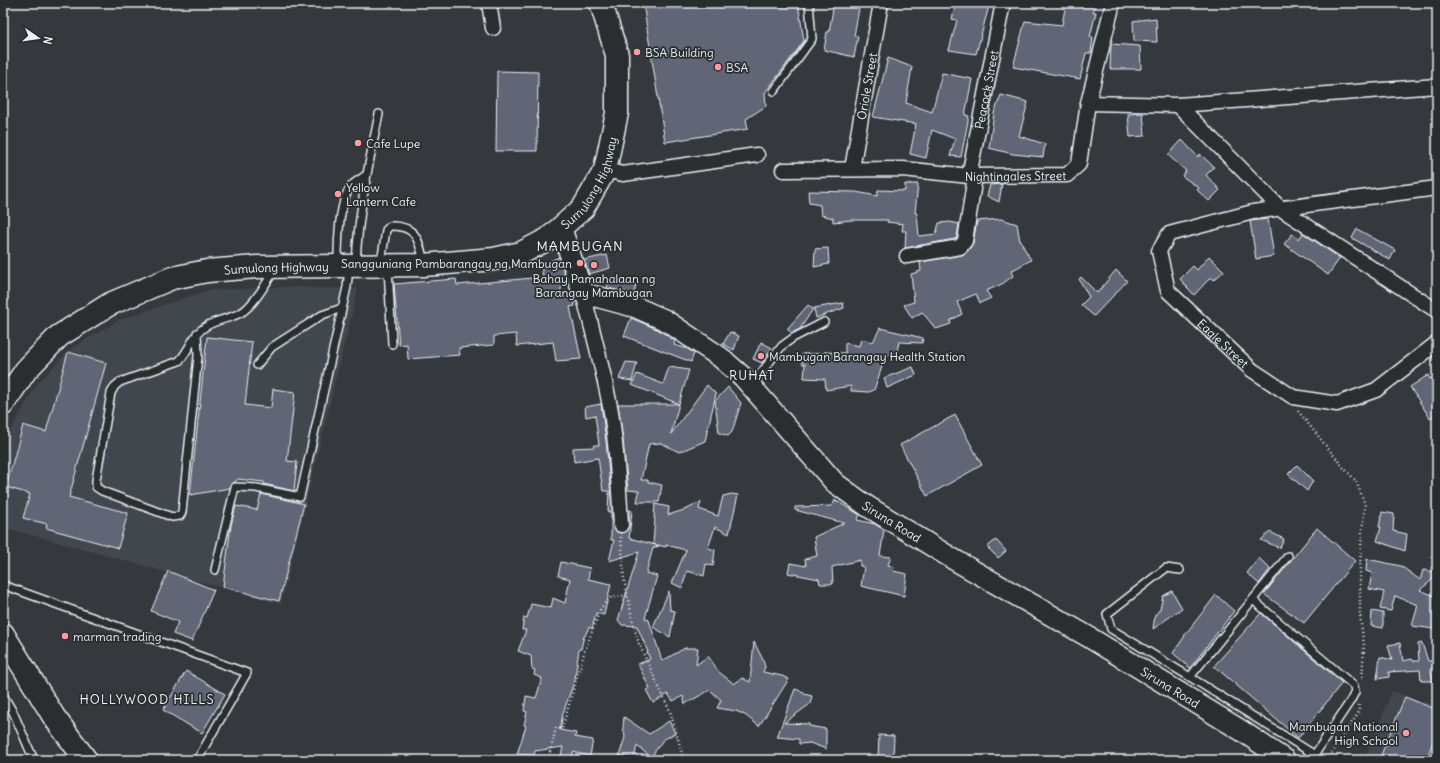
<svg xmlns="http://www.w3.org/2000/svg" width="1440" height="763" font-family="Delius,sans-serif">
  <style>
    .built { fill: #42464d }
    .building { fill: #606675; stroke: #e8f1f8 }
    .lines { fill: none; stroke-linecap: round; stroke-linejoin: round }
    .lane-casing { stroke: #e8f1f8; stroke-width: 10 }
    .street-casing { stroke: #e8f1f8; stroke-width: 17 }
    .secondary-casing { stroke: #e8f1f8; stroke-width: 23 }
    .primary-casing { stroke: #e8f1f8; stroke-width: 25 }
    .path { stroke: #e8f1f8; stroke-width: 2.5; stroke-dasharray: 1 3; stroke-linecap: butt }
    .lane { stroke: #2a2d2e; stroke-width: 7 }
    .street { stroke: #2a2d2e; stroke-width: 14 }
    .secondary { stroke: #2a2d2e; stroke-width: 20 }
    .primary { stroke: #2a2d2e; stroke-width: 22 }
    .poi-dot { fill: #ff9aa2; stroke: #2a2d2e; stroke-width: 1.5 }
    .labels { text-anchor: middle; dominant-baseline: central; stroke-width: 3.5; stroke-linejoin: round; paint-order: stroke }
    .poi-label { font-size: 12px; fill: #e8f1f8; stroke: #2a2d2e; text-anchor: start }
    .street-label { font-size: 12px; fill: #e8f1f8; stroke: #2a2d2e }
    .neighbourhood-label { font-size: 13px; letter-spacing: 1px; fill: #e8f1f8; stroke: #2a2d2e }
    .quarter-label { font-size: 14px; letter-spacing: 1px; fill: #e8f1f8; stroke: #2a2d2e }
  </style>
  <rect width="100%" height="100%" fill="#35383c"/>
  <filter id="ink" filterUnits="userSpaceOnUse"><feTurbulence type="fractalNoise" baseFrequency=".025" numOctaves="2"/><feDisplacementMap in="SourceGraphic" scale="8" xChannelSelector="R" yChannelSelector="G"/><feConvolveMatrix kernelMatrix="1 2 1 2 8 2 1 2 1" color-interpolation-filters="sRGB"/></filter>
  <g filter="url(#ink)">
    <g class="built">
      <path d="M285,287L358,289L281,604L3,527L4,441L37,384L70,349L119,320L208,290Z"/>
      <path d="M1392,691L1437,706V760H1364Z"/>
    </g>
    <g class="building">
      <path d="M643,3H798L804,41L765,93L766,106L746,119L748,129L665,142Z"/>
      <path d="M834,3H860L854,36H858L854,57L824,50L827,32H829Z"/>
      <path d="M956,3H974L989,6L976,54L949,50L957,20L952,19Z"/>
      <path d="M1066,3H1096L1093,12H1096L1090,37H1093L1091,53H1086L1080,79L1013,67L1025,21L1062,25Z"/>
      <path d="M1156,18L1157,42L1134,41L1133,21Z"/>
      <path d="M1111,44L1140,46L1141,69H1110Z"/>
      <path d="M888,58L912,67L906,103L932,112L942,73L972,79L965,115L969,116L961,157L950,156L955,139L932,130L926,158L910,154L916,124L873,117Z"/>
      <path d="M497,71L538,72L537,151H496Z"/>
      <path d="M1001,95L1028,102L1019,136L1045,144L1043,157L1013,154L989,148L994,113Z"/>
      <path d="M1143,113L1145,136L1130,137L1128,114Z"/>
      <path d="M1182,140L1198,157L1200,154L1214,167L1206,175L1220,190L1209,201L1197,190L1199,188L1182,176L1186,171L1168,155Z"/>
      <path d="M905,184H918L915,213H917L919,236L936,234L939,223L950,222L959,224L957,237L955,239L905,248L906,231H902L903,224L887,222L888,220H852L833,222V218L821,215L820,205L809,203L808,191L856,192L877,196L878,190L905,191Z"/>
      <path d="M1002,184L999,202L987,196L990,185Z"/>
      <path d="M1001,219L1017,224L1020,241H1021L1023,246L1031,260L1011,271L1013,276L1002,284L986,291L991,298L980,303L976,294L957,302L962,314L950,321L951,324L936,329L922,312L912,318L904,305L914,302L911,274L921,271L920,262L962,255L967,252L973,243L977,221Z"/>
      <path d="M1268,219L1274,256L1256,259L1250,221Z"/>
      <path d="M1357,229L1395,250L1390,260L1352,238Z"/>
      <path d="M1303,233L1340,258L1328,275L1284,244L1292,234L1299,239Z"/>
      <path d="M828,248L829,264L814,267L815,249Z"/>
      <path d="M607,255L610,268L589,274L584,260Z"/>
      <path d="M1209,256L1224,271L1214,280L1211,277L1194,295L1180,279L1193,266L1197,270Z"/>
      <path d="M559,257L567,281L564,280L560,292L572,295L574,299L575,306L570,307L581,359L556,361L553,342L517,346L516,334L494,336V345L459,348L460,355L408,359L407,344L399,345L394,284L456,279L457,285L543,277L541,265Z"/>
      <path d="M1116,270L1127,281L1094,316L1081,305L1089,297L1079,279L1081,277L1097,293Z"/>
      <path d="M610,277L636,284L634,294L607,288Z"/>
      <path d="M843,303L844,308L816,318L814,308Z"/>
      <path d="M808,305L813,309L800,329L792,333L787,329Z"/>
      <path d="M631,318L659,330L675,341L674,345L688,349L694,353L691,362L624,336Z"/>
      <path d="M880,328L923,338L922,343L899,342L896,355H886L874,390L869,392L851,391V386L826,390L825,379L804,378L805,364H802V354L827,353L824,352L845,353V343L859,346L861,339L873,342Z"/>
      <path d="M730,332L739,336L734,350L723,344Z"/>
      <path d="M207,337L252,342L245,405L271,408L273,389L295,392L287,461L297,462L294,491L264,484V482L238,479L235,482L231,484L230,488L190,495Z"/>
      <path d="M761,342L772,348L762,363L753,359Z"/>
      <path d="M68,352L106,363L69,497L128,513L118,548L46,528L47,524L23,518L30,494L6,487L23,425L46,432Z"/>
      <path d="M626,362L637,363L632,381L619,379Z"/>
      <path d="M669,367L689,370L679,404L632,385L637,374L663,384Z"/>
      <path d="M913,367L916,375L887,388L884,378Z"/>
      <path d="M1437,374V413L1430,418L1410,387L1428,375L1430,379Z"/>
      <path d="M707,385L716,394L705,441L679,452L661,443L649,444L641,480H648V482L662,485L659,502H637L639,491L628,490L623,440L618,404H679L671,434Z"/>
      <path d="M728,387L741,403L732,432L728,436L719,433L715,401Z"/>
      <path d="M601,404L606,441L614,529L617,532L621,533L626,532L629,525V510L632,511L629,538L659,546L653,548L646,573L657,576L645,618L649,620L662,661L685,648H698L696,665L708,656L719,672L734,684L742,678L750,682L754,642L763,660L765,667L763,672L782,676L789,679L759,726L745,715L736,711L717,708L721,700L710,690L685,704L683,696L673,701L668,694L653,703L646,690L650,689L638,664L650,659L647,652H648L637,626L622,625L618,620L639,552L609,561L614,540H611V512H608L609,491H603L598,458L574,462L573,448L594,447V445H599L595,415L586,417L585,407Z"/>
      <path d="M955,415L982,465L927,496L900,445Z"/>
      <path d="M1297,465L1313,481L1307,491L1288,474Z"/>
      <path d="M261,494L304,504L279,601L223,587L231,525L236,506L257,510Z"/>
      <path d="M732,494L738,495L729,534L715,527L708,548L715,550L713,566L706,564L704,576L687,571L682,588L672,583L686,550L666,545V547L653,544L655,518H654L655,504L669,507L668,515L687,509L701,502L699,509L718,516L723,496Z"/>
      <path d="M835,500L860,515L857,520L875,524L884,530L880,556L891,557L888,565L894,567L893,571L907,574L904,596L861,586L864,567L860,566V560L832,567L833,584H820L819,579L788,573L790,563L806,566L805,559L817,556L814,537L844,523L795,510V507L832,506Z"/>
      <path d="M1382,512L1394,514L1393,531L1407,534L1405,551L1377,541L1381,527H1379Z"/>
      <path d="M1317,528L1355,561L1304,623L1264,594Z"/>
      <path d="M1270,532L1284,539L1280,548L1261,540Z"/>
      <path d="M996,540L1006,551L998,558L987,547Z"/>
      <path d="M1259,558L1270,569L1259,584L1247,573Z"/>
      <path d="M1367,559L1401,566L1420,580L1423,570L1435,572L1433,579L1420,590L1437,597V617L1434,629L1412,626L1418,605L1395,596L1391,611L1380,609L1384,592L1369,589L1372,573L1366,571Z"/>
      <path d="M561,562L590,568L588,579L611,584L604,615L596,613L592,629L589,627L585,636H584L581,649H579L575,679L563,713L560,730L576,733L575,737L593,740L590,756L573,752L572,760H560L563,747L535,751L534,755L517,754L526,726L524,725L527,712L524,711L526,696L536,698L542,678L534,675L535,670L532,669L531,656L518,651L526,630H522L524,617L527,618L531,604L551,608L553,598L565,603L570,579L558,576Z"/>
      <path d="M168,571L214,590L192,641L173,634L178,622L151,611Z"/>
      <path d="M669,591L670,610L675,611L670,637L653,627Z"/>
      <path d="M1172,591L1182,608L1153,629L1155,615L1160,609L1163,596Z"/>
      <path d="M1216,595L1234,611L1190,668L1173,653L1185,636H1184Z"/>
      <path d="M1372,611L1383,613V628L1371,626Z"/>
      <path d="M1261,613L1342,683L1298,738L1214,666Z"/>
      <path d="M1400,643L1403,661L1412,659L1413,661H1419L1418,644L1422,643L1428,661H1433V669H1430L1434,681H1421L1420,670L1389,672V677L1377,679L1380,657L1392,660L1388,645Z"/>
      <path d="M186,671L225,694L202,733L163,710Z"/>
      <path d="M795,689L804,692V694L812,696L810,704L784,723L809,724V726L826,729V749L810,743L799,744V739L777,737Z"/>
      <path d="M1405,697L1437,710V731L1426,760H1379Z"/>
      <path d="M624,717L649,734L669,721L675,733L663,740L651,757L637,746L634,758L619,756L625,737L623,727Z"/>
      <path d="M879,735L894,736L893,760H878Z"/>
    </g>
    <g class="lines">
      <g class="lane-casing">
        <g id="lane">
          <path d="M774,91L812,39L809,3"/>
          <path d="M338,263C338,243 338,199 353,184C357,181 362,178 366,175"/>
          <path d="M381,263L386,230L390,226C417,225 419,241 424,262"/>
          <path d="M356,264C358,213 369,163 379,114"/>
          <path d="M388,267L392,344"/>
          <path d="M197,333L198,356L182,512L180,516L172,517L102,491L96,487V480L111,393L115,386L120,382L179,361C189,351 193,334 205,327C216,319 231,319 242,312C253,306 267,282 274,271"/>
          <path d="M257,365L272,347L322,315L342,308"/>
          <path d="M753,383L782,346L793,338L824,322"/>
          <path d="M1288,556L1190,677L1315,755"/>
          <path d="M215,570L235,487L256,488L300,497L347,287L349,268"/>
          <path d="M1180,570L1166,568L1107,614L1111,629L1190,677"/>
          <path d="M3,585L247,673L197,760"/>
          <path d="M1253,600L1354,686L1355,692L1351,700L1311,760"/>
          <path d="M3,695L13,712L34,760"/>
        </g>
      </g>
      <g class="street-casing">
        <g id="street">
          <path d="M489,3L493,28"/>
          <path d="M1088,103L1178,105L1437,86"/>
          <path d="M1178,105L1281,209L1437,311"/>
          <path id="s1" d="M852,169L881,3"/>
          <path d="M605,170L623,174L757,155"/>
          <path id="s2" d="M783,170L903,169L969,176L1067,175L1079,164L1088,103L1113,3"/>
          <path id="s3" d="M969,176L1003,3"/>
          <path id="s4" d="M1437,188L1253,212L1169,234L1159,251L1168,291L1252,370L1293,397L1337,404L1376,390L1437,343"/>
          <path d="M907,256L960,247L965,241L975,176"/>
          <path d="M583,293C593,333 604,372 611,412C617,450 619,488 621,525"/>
        </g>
      </g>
      <g class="secondary-casing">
        <g id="secondary">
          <path id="s5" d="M561,228L583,293L635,307L665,320L720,357L743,377L835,483L867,506L953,559L1087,636L1242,731L1285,760"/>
        </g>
      </g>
      <g class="primary-casing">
        <g id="primary">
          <path id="s6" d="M3,404L26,370L59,336L110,304L172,278L207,271L257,267L424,265L494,259L521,253L548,239L583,208L605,170L617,113V55L601,3"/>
          <path d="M3,634L54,717L86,760"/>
        </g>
      </g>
      <g class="path">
        <path d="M1298,411L1343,467L1356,481L1365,504L1362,531L1360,566V616L1364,645L1362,680"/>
        <path d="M621,537L624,579L634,627L639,644L670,711L684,760"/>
        <path d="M548,760L556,728L562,729L584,653L600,610L605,603L611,598L627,595"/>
        <path d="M1327,760L1359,712V705"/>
      </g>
      <use href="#lane" class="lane"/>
      <use href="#street" class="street"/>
      <use href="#secondary" class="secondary"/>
      <use href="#primary" class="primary"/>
    </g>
  </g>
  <g class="poi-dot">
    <circle cx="637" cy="52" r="4"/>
    <circle cx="718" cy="67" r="4"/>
    <circle cx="358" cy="143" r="4"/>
    <circle cx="338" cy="194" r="4"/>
    <circle cx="580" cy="263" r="4"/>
    <circle cx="594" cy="265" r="4"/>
    <circle cx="761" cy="356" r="4"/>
    <circle cx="65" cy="636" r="4"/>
    <circle cx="1406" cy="733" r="4"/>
  </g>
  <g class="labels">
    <g class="poi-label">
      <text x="645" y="52">BSA Building</text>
      <text x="726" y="67">BSA</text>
      <text x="366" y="143">Cafe Lupe</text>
      <text x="346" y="187">Yellow<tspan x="346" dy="14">Lantern Cafe</tspan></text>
      <text x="572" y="263" text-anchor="end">Sangguniang Pambarangay ng Mambugan</text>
      <text x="594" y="278" text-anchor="middle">Bahay Pamahalaan ng<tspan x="594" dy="14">Barangay Mambugan</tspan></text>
      <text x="769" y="356">Mambugan Barangay Health Station</text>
      <text x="73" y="636">marman trading</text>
      <text x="1398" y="726" text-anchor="end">Mambugan National<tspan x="1398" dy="14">High School</tspan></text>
    </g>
    <g class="street-label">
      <text stroke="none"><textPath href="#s1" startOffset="84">Oriole Street</textPath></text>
      <text stroke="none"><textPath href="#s3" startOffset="88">Peacock Street</textPath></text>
      <text stroke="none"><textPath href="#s2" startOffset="233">Nightingales Street</textPath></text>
      <text stroke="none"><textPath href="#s6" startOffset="669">Sumulong Highway</textPath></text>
      <text stroke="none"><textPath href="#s6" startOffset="321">Sumulong Highway</textPath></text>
      <text stroke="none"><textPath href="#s4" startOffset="409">Eagle Street</textPath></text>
      <text stroke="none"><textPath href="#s5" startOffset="461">Siruna Road</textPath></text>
      <text stroke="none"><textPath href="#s5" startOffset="785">Siruna Road</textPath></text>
    </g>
    <g class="neighbourhood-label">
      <text x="752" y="375">RUHAT</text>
      <text x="147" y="699">HOLLYWOOD HILLS</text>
    </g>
    <g class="quarter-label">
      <text x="580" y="246">MAMBUGAN</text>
    </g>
  </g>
  <rect width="1440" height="763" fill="none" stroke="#2a2d2e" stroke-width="16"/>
  <rect x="8" y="8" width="1424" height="747" fill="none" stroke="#e8f1f8" stroke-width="1.5" filter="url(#ink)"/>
  <g transform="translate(38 38) rotate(103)" stroke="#2a2d2e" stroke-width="3" paint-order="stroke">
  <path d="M0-3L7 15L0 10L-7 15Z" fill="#e8f1f8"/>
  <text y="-6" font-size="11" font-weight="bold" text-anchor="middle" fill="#e8f1f8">N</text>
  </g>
</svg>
